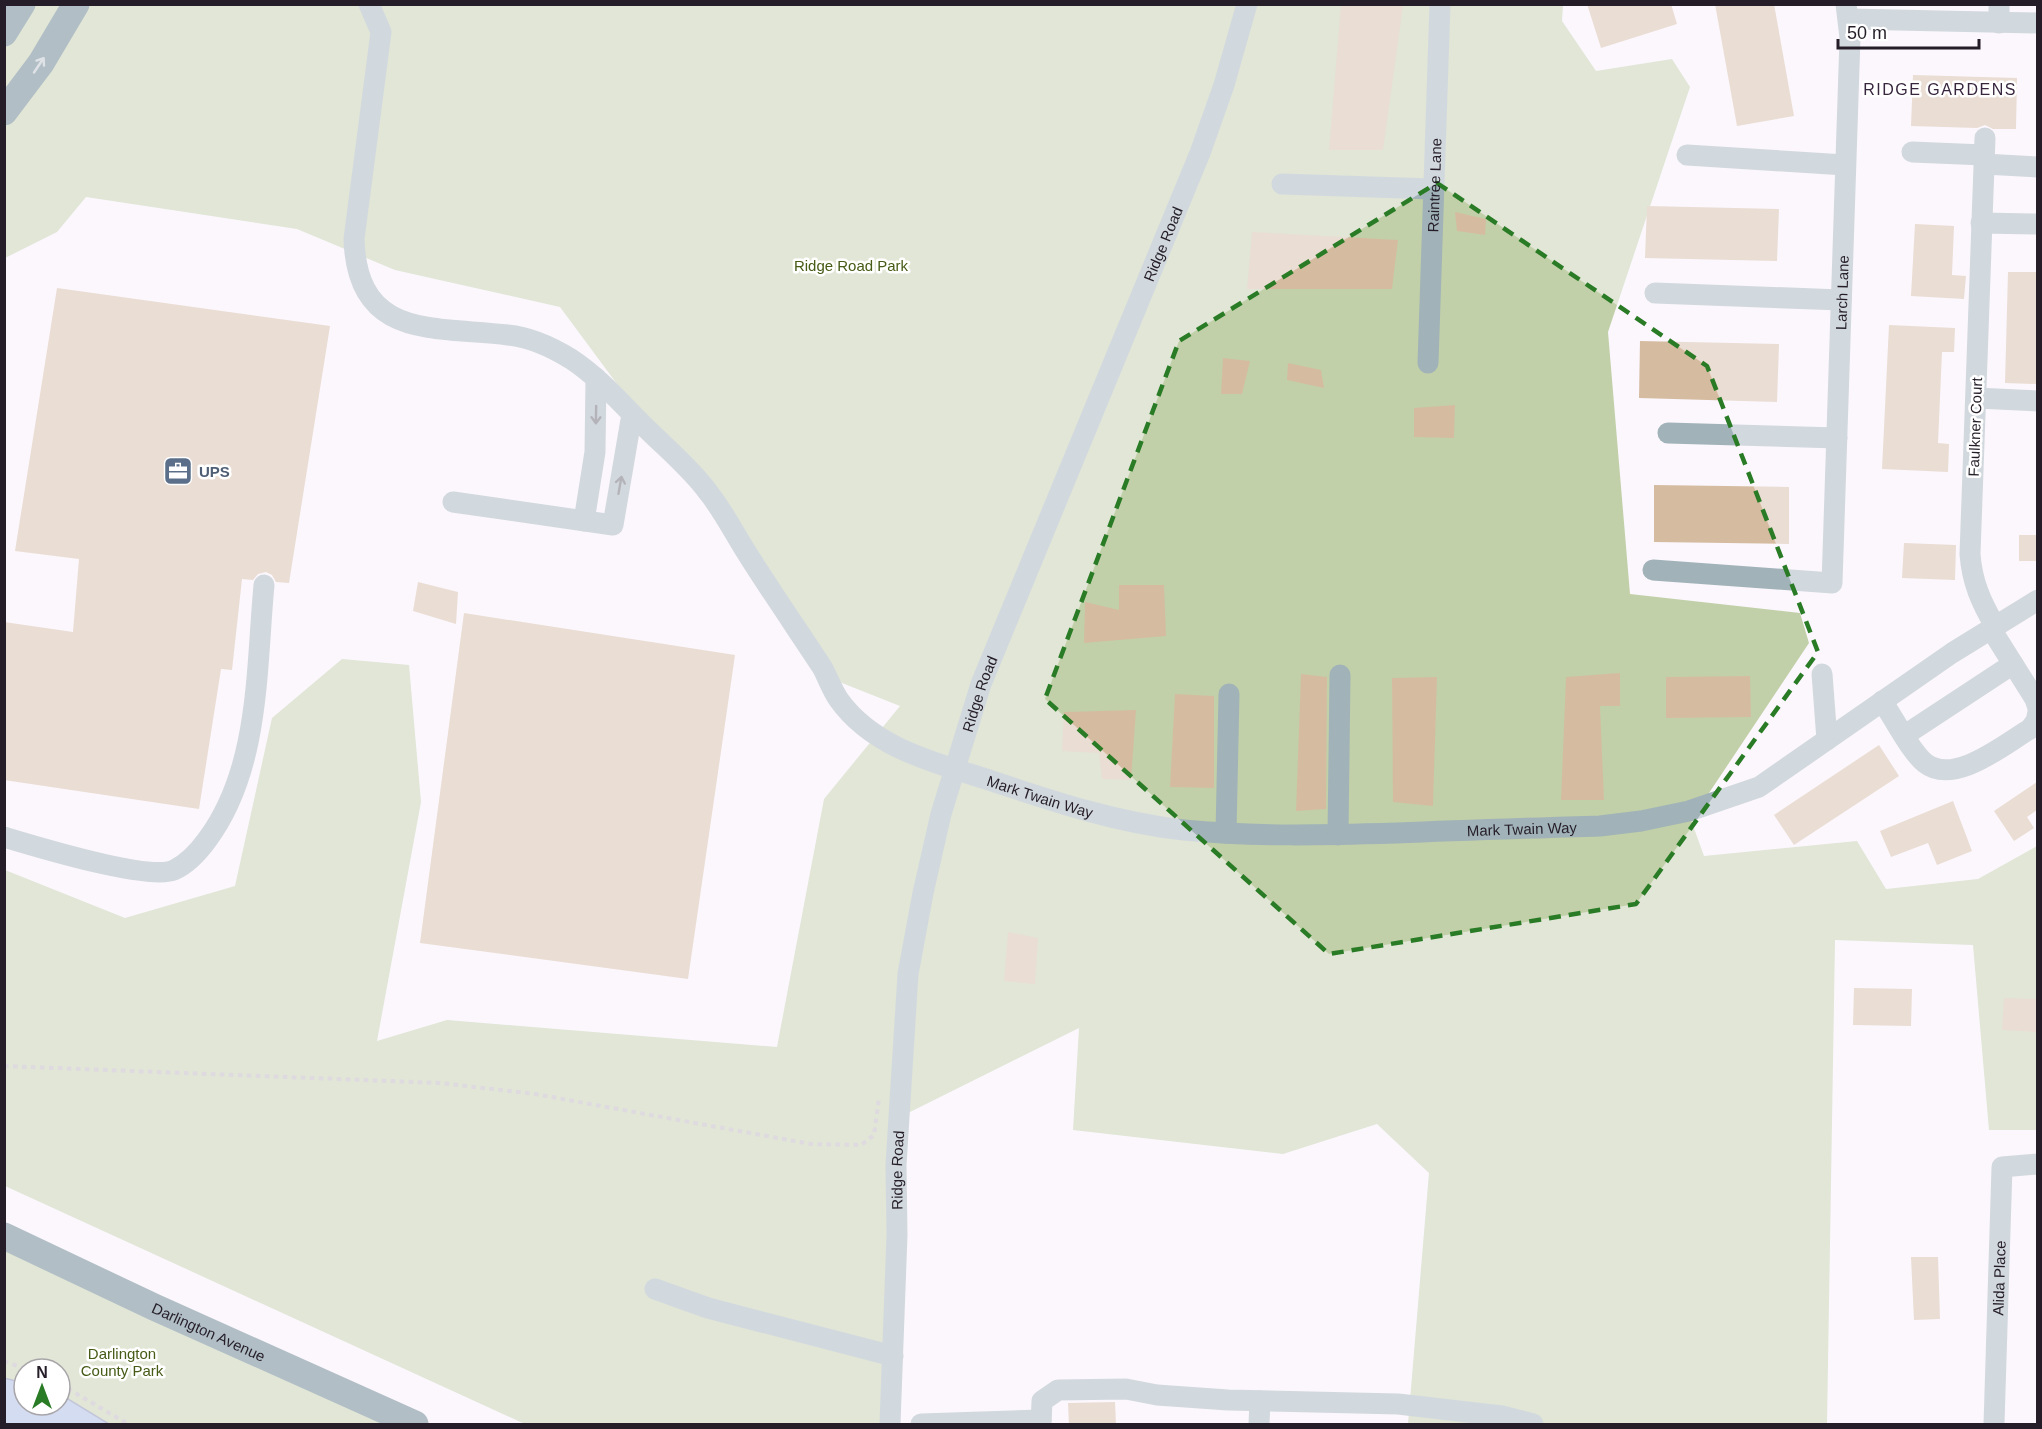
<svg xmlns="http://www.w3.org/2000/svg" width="2042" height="1429" font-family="Arial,sans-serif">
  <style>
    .green { fill: #c1d0a8; fill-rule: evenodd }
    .water { fill: #a4bae5; stroke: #7e8bad; stroke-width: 1.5 }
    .building { fill: #d5bca1 }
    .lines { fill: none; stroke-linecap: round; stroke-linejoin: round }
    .path { stroke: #bab5bd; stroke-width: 4; stroke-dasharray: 4.5 4.5; stroke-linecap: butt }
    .minor { stroke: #a1b3b8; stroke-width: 21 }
    .major { stroke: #587982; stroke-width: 27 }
    .oneway { stroke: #bcc9cd }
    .oneway2 { stroke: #5d6169 }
    .marked { fill: none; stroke: #2a7b25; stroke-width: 4.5; stroke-dasharray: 12 8; stroke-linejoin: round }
    .labels { text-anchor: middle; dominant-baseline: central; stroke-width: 5; stroke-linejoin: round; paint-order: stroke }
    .street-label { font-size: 15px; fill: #251e29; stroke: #fff }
    .park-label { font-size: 15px; fill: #465b16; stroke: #fff }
    .service-label { font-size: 15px; font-weight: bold; fill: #4e5e75; stroke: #fff; text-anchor: start }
    .neighbourhood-label { font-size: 16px; letter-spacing: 1.5px; fill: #37263e; stroke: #fff }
  </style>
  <rect width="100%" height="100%" fill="#fbf7fd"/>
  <g class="green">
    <path d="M5,5H1563L1562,21L1596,71L1672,59L1690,87L1608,332L1630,594L1800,613L1809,643L1691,820L1704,856L1857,841L1886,889L1978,879L2037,846V1130H1989L1973,945L1835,940L1827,1424H1408L1429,1173L1377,1124L1283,1154L1073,1130L1079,1028L904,1115L886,1424H525L5,1186V870L125,918L235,886L272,718L342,659L409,665L421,802L377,1041L447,1020L777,1047L824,799L900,706L837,681L560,307L395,270L297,229L86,197L57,232L5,258Z"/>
    <path d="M4,1236L415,1424H5ZM24,1369H60V1405H24Z"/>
  </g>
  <path class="water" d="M4,1378L24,1383V1405H60V1394L109,1424H5Z"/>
  <g class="building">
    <path d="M1341,4L1403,6L1383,150H1329Z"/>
    <path d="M1587,4H1671L1677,24L1601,48Z"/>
    <path d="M1715,4H1774L1794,116L1737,126Z"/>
    <path d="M1913,75L2017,78L2016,129H1993L1985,125L1977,128L1911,126Z"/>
    <path d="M1647,206L1779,209L1777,261L1645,258Z"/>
    <path d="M1455,212L1486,219L1485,235L1457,231Z"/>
    <path d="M1915,224L1954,226L1952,275L1966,276L1964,299L1911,296Z"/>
    <path d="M1252,232L1398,240L1392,289H1247Z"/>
    <path d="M2008,272H2037V384L2005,383Z"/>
    <path d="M57,288L330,326L289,583L276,582L272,575L266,572L258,574L253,580L242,579L232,670L221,669L199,809L4,780V622L73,632L79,559L15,551Z"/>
    <path d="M1889,325L1955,328L1954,352H1942L1938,443L1949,444L1948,472L1882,469Z"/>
    <path d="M1640,341L1779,344L1777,402L1639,398Z"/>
    <path d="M1223,358L1250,361L1242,394H1221Z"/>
    <path d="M1288,363L1321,370L1324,388L1287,380Z"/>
    <path d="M1455,405L1454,438L1414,437V408Z"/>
    <path d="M1654,485L1789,487V544L1654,542Z"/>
    <rect x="2019" y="535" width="18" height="26"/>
    <path d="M1904,543L1956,545L1955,580L1902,578Z"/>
    <path d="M418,582L458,592L456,624L413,611Z"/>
    <path d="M1119,585H1164L1166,636L1084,643L1085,602L1119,610Z"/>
    <path d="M464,613L735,655L688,979L420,943Z"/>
    <path d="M1620,673V706H1600L1604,800H1561L1566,677Z"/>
    <path d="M1301,674L1327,677L1326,809L1296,811Z"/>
    <path d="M1750,676L1751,717L1666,718V677Z"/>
    <path d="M1437,677L1433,806L1393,802L1392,678Z"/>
    <path d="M1175,694L1214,696V788L1170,787Z"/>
    <path d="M1136,710L1131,780L1102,779L1099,753L1062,751L1064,712Z"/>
    <path d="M1879,745L1899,776L1794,845L1774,815Z"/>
    <path d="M2037,782V810L2027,817L2034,828L2014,841L1994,811Z"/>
    <path d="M1953,801L1972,851L1937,865L1928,843L1891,857L1880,831Z"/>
    <path d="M1008,932L1038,938L1035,984L1004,981Z"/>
    <path d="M1854,988L1912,989L1911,1026L1853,1025Z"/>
    <path d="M2004,998L2037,999V1032L2002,1030Z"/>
    <path d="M1911,1257H1938L1940,1319L1914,1320Z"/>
    <path d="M1115,1402L1116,1425H1069L1068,1403Z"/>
  </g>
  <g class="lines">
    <g class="path">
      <path d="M4,1066L440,1083L535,1094L811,1144L861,1145L874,1135L879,1098"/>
      <path d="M4,1361L26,1369"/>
      <path d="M60,1384L128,1424"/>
    </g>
    <g class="minor">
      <path id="s1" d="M369,4L381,32L354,239C357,340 434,326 508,335C529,337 553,348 571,359C597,376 617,399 638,420C661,444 689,466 708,492C725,513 737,539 752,561C775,597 799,632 822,667C828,678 832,690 839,700C874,749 937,763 992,781C1055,802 1118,823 1184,830C1255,837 1326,835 1397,833C1465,830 1533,828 1600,826L1641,821L1689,811L1759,787L1952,653L2038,600"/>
      <path d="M1850,19L2038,23"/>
      <path d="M1999,23V4"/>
      <path d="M1985,138L1970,554C1972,582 1981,602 1995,626"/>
      <path d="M1912,152L1984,155"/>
      <path d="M1687,155L1845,165"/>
      <path d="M1984,164L2038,167"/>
      <path d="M1282,184L1432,189"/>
      <path d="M1981,223L2038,224"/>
      <path d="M1655,293L1841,300"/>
      <path id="s2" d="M1428,363L1440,4"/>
      <path d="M1976,398L2038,401"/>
      <path d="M1668,433L1837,438"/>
      <path d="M453,502L613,525L632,414"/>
      <path d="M584,521L595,452L596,378"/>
      <path id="s3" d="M1653,570L1832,583L1850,38L1846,4"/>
      <path d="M1991,629L2035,699L2038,708"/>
      <path d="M1822,674L1827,740"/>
      <path d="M1882,701C1894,718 1910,751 1925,763C1954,786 2003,745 2030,729L2036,721L2038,712"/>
      <path d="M1905,735L2013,664"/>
      <path d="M1226,833L1229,694"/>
      <path d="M1338,835L1340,675"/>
      <path d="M4,837C34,846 149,881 174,870C187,864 199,851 207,840C260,769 256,670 264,585"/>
      <path d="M655,1289L708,1308L893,1356"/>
      <path id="s4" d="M890,1424L897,1235L896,1165L908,974L923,893L941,814L981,684L1200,153L1224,85L1247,4"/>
      <path d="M921,1424L1041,1420"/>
      <path d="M1041,1424L1042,1401L1058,1390L1126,1389L1157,1395L1228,1400L1398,1404L1502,1416L1533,1424"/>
      <path d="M1259,1424L1260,1401"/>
      <path id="s5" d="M1994,1424L2002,1167L2038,1164"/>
    </g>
    <g class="major">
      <path d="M4,33L22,4"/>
      <path d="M4,112L41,63L76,4"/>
      <path id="s6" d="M4,1236L154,1307L415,1424"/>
    </g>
  </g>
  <defs><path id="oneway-shaft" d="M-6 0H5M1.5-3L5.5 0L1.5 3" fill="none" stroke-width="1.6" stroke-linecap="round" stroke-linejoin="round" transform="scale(1.5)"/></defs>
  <use class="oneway" href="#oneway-shaft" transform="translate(39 65) rotate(-56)"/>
  <g class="oneway2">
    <use href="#oneway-shaft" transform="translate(596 415) rotate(91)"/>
    <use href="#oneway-shaft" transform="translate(620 485) rotate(-80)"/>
  </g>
  <path d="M0 0H2042V1429H0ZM1437,183L1707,366L1818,652L1636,904L1329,954L1045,699L1179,341Z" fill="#fbf7fd" fill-opacity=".55" fill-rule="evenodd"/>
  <path class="marked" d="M1437,183L1707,366L1818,652L1636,904L1329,954L1045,699L1179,341Z"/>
  <defs>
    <g id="office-square" transform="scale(1.5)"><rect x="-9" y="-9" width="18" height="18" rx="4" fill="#5c6f8a" stroke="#fff"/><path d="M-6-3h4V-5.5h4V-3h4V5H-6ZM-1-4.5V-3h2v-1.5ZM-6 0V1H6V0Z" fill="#fff"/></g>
  </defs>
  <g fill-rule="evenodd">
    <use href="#office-square" x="178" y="471"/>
  </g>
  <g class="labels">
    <g class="street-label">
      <text stroke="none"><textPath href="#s2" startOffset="178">Raintree Lane</textPath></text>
      <text stroke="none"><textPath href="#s4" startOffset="1226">Ridge Road</textPath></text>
      <text stroke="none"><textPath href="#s3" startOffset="470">Larch Lane</textPath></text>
      <text transform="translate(1975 427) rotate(-88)">Faulkner Court</text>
      <text stroke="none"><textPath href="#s4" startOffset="740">Ridge Road</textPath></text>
      <text stroke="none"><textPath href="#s1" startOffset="1180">Mark Twain Way</textPath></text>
      <text stroke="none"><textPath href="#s1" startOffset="1666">Mark Twain Way</textPath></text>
      <text stroke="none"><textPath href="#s4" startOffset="254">Ridge Road</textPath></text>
      <text stroke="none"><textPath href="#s5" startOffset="146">Alida Place</textPath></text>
      <text stroke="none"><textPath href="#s6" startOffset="226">Darlington Avenue</textPath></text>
    </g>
    <g class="park-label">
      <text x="851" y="265">Ridge Road Park</text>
      <text x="122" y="1353">Darlington<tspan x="122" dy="17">County Park</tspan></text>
    </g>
    <g class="service-label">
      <text x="199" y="471">UPS</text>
    </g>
    <g class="neighbourhood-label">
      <text x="1940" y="89">RIDGE GARDENS</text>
    </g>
  </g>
  <rect width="2042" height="1429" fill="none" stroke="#251e29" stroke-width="12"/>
  <g transform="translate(42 1387)"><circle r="28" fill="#ffffff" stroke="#a8a5a9" stroke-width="1.5"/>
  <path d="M0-4.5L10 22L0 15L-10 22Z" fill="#2a7b25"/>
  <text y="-9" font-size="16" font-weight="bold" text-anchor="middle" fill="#251e29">N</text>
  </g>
  <path d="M1838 39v9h141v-9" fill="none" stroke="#251e29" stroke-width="3"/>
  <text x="1847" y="39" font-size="18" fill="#251e29" stroke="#ffffff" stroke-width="4.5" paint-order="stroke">50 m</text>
</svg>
